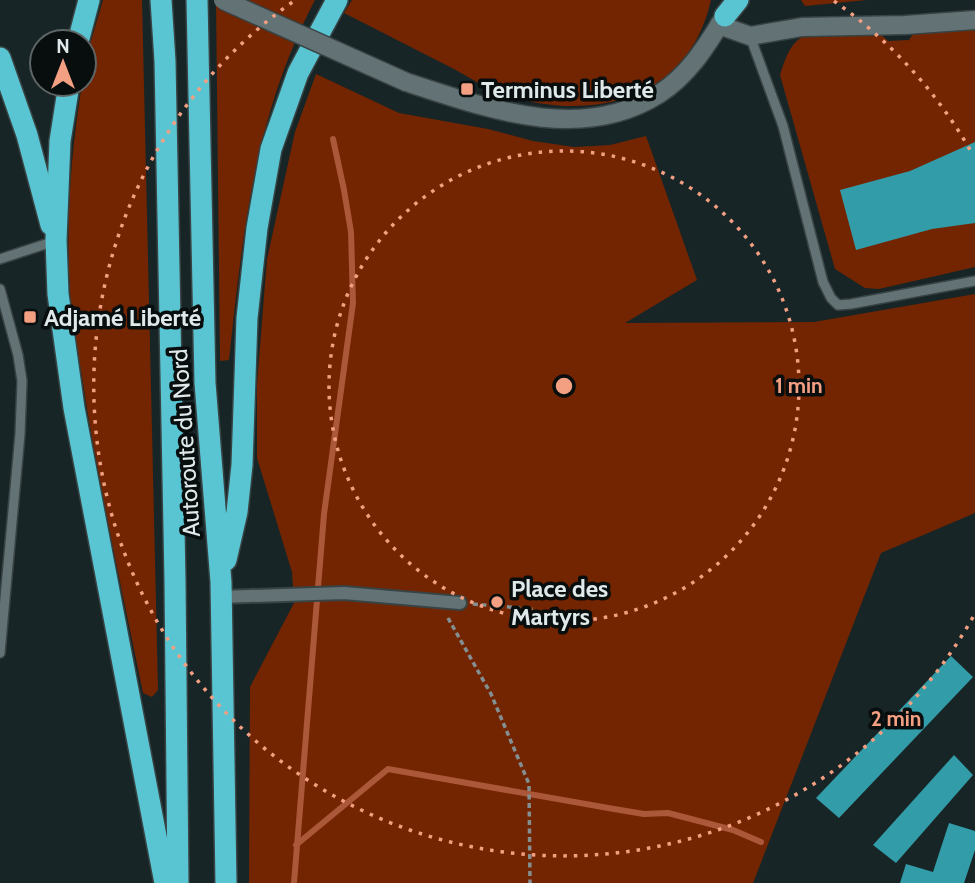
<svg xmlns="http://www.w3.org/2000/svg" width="975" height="883" font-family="Cabin,sans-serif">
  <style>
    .green { fill: #732501 }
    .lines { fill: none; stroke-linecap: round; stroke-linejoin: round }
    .stream { stroke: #ab5739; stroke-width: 6 }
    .building { fill: #329ca8 }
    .service-casing { stroke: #384344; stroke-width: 12 }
    .pedestrian-casing { stroke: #384344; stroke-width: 16 }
    .minor-casing { stroke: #384344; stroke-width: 21 }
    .tertiary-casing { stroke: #384344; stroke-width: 21 }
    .motorway-casing { stroke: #384344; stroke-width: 24 }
    .path { stroke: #848f91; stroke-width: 3.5; stroke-dasharray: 5 3.5; stroke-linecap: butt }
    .service { stroke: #637375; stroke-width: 9 }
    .pedestrian { stroke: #637375; stroke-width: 12 }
    .minor { stroke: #637375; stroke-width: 18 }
    .tertiary { stroke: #637375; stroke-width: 18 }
    .motorway { stroke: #5ac5d2; stroke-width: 21 }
    .tertiary-bridge-casing { stroke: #384344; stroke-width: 21; stroke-linecap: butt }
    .tertiary-bridge { stroke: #637375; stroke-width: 18 }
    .ring { fill: none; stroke: #f39f82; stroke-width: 3.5; stroke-dasharray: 3.5 7 }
    .poi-dot { fill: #f39f82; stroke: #080d0e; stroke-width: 2.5 }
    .labels { text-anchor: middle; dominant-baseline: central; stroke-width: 7; stroke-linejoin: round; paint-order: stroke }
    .poi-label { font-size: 24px; font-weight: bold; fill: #e0e9ea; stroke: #080d0e; text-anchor: start }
    .street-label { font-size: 24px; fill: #e0e9ea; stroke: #080d0e }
    .centre { fill: #f39f82; stroke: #080d0e; stroke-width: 3.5 }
    .ring-label { font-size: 21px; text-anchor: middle; font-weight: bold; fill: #f39f82; stroke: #080d0e; stroke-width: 7; stroke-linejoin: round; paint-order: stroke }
  </style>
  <rect width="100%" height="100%" fill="#182527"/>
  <g class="green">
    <path d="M103,0H142L158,690L152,697L143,693C123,594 101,496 85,396C81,366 74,336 71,306C65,232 70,158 82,84H84L86,58Z"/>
    <path d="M216,0H315C254,117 243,231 229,360L220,361Z"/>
    <path d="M352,0H711C688,102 591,123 502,94C485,88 469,77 454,69C417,50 381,32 344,13Z"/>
    <path d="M801,0H867L805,6Z"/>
    <path d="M975,24V267L879,289L865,288L835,269L780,75C785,60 789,44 804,36L877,31L888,41L909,40L917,28Z"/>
    <path d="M316,74L399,113L488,129L533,141L574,147L610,145L646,136L697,280L625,323L814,322L975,294V513L881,553L753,883H249L250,687L294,603L292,572L257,458V384L267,259L295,132Z"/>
  </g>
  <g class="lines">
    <g class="stream">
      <path d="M296,845L388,769L614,809L644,814L668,813L733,830L761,842"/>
      <path d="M294,883L324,514L353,303L351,232L344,190L333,139"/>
    </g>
  </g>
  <g class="building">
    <path d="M975,142V223L932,229L856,250L840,190L910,171Z"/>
    <path d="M951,656L973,677L839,818L816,798Z"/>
    <path d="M954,755L973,775L896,863L873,845Z"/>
    <path d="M949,823L975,831V850L964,883H900L906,864L933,872Z"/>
  </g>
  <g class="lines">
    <g class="service-casing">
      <g id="service">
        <path d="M750,36L783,126L823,282L831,298L838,305L851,304L975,281"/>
        <path d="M0,259L55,241"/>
        <path d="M0,289L18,355L22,381L20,434L0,653"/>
      </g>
    </g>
    <g class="pedestrian-casing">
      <path id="pedestrian" d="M221,597L344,593L460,603"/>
    </g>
    <g class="minor-casing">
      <path id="minor" d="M719,25L750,36L802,27L905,25L975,20"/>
    </g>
    <g class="tertiary-casing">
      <path id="tertiary" d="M406,82C486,108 581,144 659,94C689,75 707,45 725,16"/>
    </g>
    <g class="motorway-casing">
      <g id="motorway">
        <path d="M161,0L165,61L175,581L178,883"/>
        <path d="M197,0L205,383L221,582L226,883"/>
        <path d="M725,16L738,0"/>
        <path d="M78,42L89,0"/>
        <path d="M0,58L27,135L51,225"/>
        <path d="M69,84L60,141L56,240L58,294L74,408L165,883"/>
        <path d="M226,560L237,512L242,465L247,318L257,228L271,149L298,73L337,0"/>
      </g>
    </g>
    <g class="path">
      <path d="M473,604L533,609"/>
      <path d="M448,618L491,694L529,784L530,883"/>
    </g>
    <use href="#service" class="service"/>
    <use href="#pedestrian" class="pedestrian"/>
    <use href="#minor" class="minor"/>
    <use href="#tertiary" class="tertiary"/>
    <use href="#motorway" class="motorway"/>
    <g class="tertiary-bridge-casing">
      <path id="tertiary-bridge" d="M223,0L406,82"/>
    </g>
    <use href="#tertiary-bridge" class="tertiary-bridge"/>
  </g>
  <g class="ring">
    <circle cx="564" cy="386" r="235"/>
    <path d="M973 617A470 470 0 1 1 294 1M834 1A470 470 0 0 1 973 155"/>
  </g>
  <g class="poi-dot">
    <rect x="460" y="82" width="14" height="14" rx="3.5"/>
    <rect x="23" y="310" width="14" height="14" rx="3.5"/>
    <circle cx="497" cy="602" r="7"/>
  </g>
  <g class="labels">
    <g class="poi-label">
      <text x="481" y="89">Terminus Liberté</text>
      <text x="44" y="317">Adjamé Liberté</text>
      <text x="511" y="588">Place des<tspan x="511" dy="28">Martyrs</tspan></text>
    </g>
    <g class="street-label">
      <text transform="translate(185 443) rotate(-94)">Autoroute du Nord</text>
    </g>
  </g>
  <circle cx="564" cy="386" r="10" class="centre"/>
  <g class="ring-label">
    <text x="799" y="393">1 min</text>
    <text x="896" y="726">2 min</text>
  </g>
  <g transform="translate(63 63)"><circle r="33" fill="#080d0e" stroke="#5e6566" stroke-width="2"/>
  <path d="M0-5L12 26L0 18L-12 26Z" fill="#f39f82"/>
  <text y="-10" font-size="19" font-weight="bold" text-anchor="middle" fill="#e0e9ea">N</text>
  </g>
</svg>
